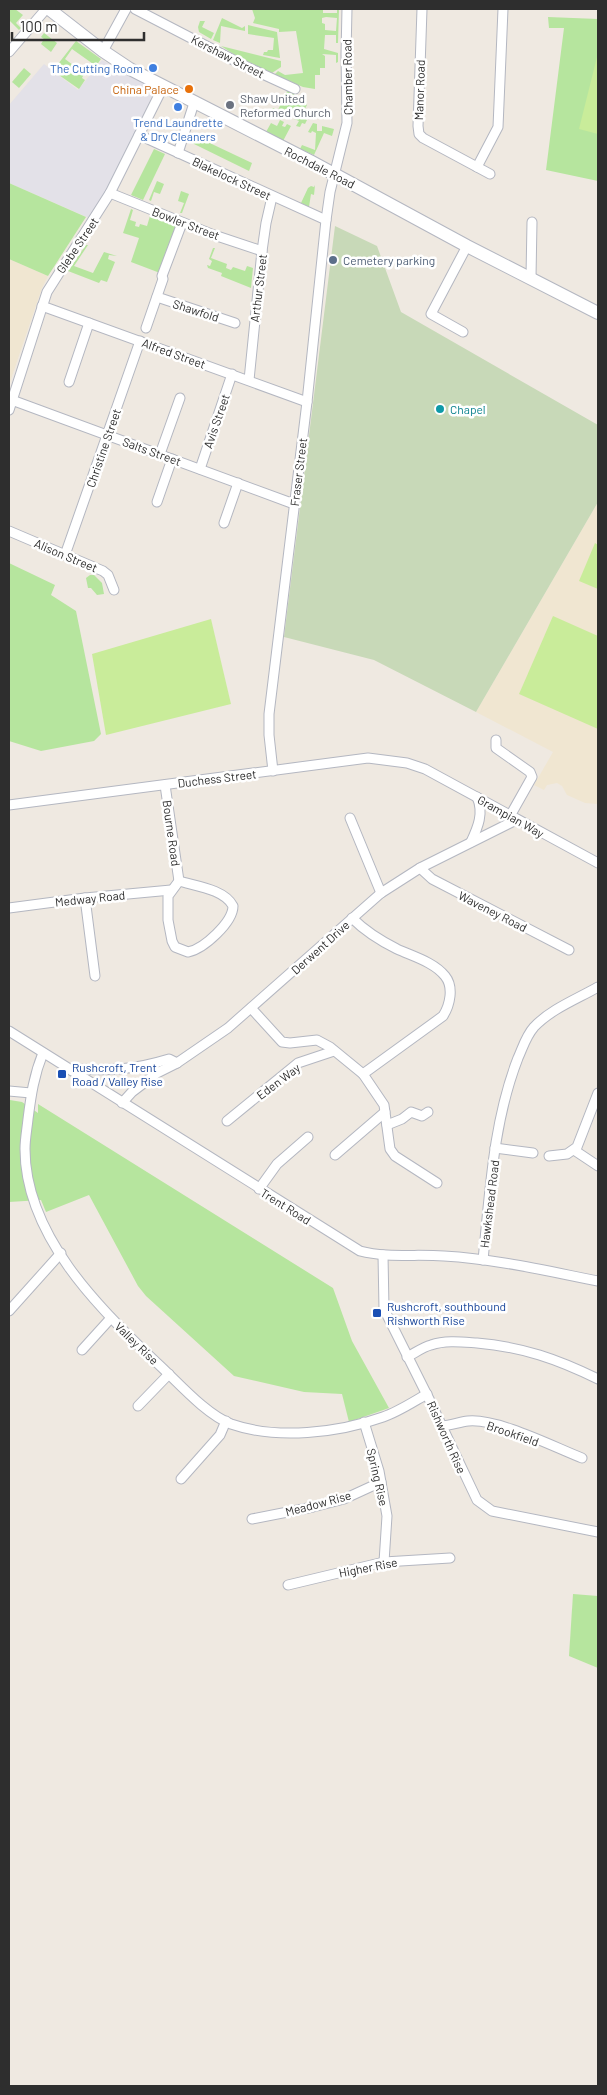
<svg xmlns="http://www.w3.org/2000/svg" width="607" height="2095" font-family="Barlow,sans-serif">
  <style>
    .industrial { fill: #e3e1e8 }
    .education { fill: #f0e6d1 }
    .green { fill: #b6e59e; fill-rule: evenodd }
    .cemetery { fill: #c8d9b8 }
    .pitch { fill: #c9ec9a }
    .lines { fill: none; stroke-linecap: round; stroke-linejoin: round }
    .street-casing { stroke: #b4b7c1; stroke-width: 11 }
    .secondary-casing { stroke: #b4b7c1; stroke-width: 14 }
    .street { stroke: #fff; stroke-width: 9 }
    .secondary { stroke: #fff; stroke-width: 12 }
    .shop-dot { fill: #3f7fe0; stroke: #fff; stroke-width: 2 }
    .food-dot { fill: #e8710a; stroke: #fff; stroke-width: 2 }
    .worship-dot { fill: #6b7280; stroke: #fff; stroke-width: 2 }
    .service-dot { fill: #5c6f8a; stroke: #fff; stroke-width: 2 }
    .culture-dot { fill: #0f9aa8; stroke: #fff; stroke-width: 2 }
    .transit-dot { fill: #1a4fb4; stroke: #fff; stroke-width: 2 }
    .labels { text-anchor: middle; dominant-baseline: central; stroke-width: 5; stroke-linejoin: round; paint-order: stroke }
    .street-label { font-size: 12px; fill: #2e2e2e; stroke: #fff }
    .shop-label { font-size: 12px; fill: #366cbe; stroke: #fff; text-anchor: end }
    .food-label { font-size: 12px; fill: #c56008; stroke: #fff; text-anchor: end }
    .worship-label { font-size: 12px; fill: #5b616d; stroke: #fff; text-anchor: start }
    .service-label { font-size: 12px; fill: #4e5e75; stroke: #fff; text-anchor: start }
    .culture-label { font-size: 12px; fill: #0d838f; stroke: #fff; text-anchor: start }
    .transit-label { font-size: 12px; fill: #164399; stroke: #fff; text-anchor: start }
  </style>
  <rect width="100%" height="100%" fill="#efe9e1"/>
  <path class="industrial" d="M102,60L155,90L108,191L89,218L9,183V105L44,64L78,90Z"/>
  <g class="education">
    <path d="M9,259L48,276L42,288L9,385Z"/>
    <path d="M598,502V804L585,803L567,795L562,786L557,783L547,785L544,790L534,785L553,752L476,712Z"/>
  </g>
  <g class="green">
    <path d="M9,9H15L23,15L16,23L21,28L19,30L9,20Z"/>
    <path d="M252,9H323V13H337V9H339L338,43H336V35H325L324,49L338,53V62L336,63V55L322,54L325,56V68H320V75H315V89L303,87L274,75L278,71L285,75L303,73L296,31L279,32V29L253,23L255,18ZM326,17L337,18L336,31L325,30V24L322,23V18Z"/>
    <path d="M548,17L598,19V181L546,170L564,28H549Z"/>
    <path d="M222,18L242,28L245,26V31L221,26L220,43L213,40Z"/>
    <path d="M200,21H205L202,27L214,33L211,39L199,32L198,27Z"/>
    <path d="M248,25L277,32L280,58L263,55L264,52H267L268,50H273L274,38L248,34Z"/>
    <path d="M44,33L57,43L51,52L41,44L44,39L41,37Z"/>
    <path d="M76,41L101,59L96,66L72,49L65,59L73,65L72,70L75,72L78,69L84,74L82,78L85,80L79,89L56,73L59,69L58,64Z"/>
    <path d="M221,46L281,61V67L272,73L238,57Z"/>
    <path d="M24,68L31,74L19,88L12,82Z"/>
    <path d="M288,89L307,105L301,116L307,120L305,124L302,123L300,127L296,126L299,121L294,119L298,112L288,107L283,116L276,113L273,119L267,117L273,108L278,110Z"/>
    <path d="M280,120L284,122L282,126L285,127L287,124L291,126L283,141L266,132L271,123L277,126Z"/>
    <path d="M313,123L317,124V131H322V126L334,129L332,136L324,133L314,155L300,149L302,145L315,150L316,133L312,131L311,133L308,132Z"/>
    <path d="M197,137L252,163L249,171L192,143Z"/>
    <path d="M154,149L165,154L143,200L131,195Z"/>
    <path d="M157,181L164,184L160,194L154,192L151,201L149,200Z"/>
    <path d="M9,183L86,217L48,276L9,259Z"/>
    <path d="M315,185L314,195L311,194L309,207L301,203L308,188L311,186L314,187Z"/>
    <path d="M181,191L189,194L182,213H180L184,203L178,201Z"/>
    <path d="M131,209L133,210L130,220L136,222L135,226L139,227L140,224L147,226L150,216L177,227L160,273L131,262L139,238L123,233Z"/>
    <path d="M86,245H88L74,266L93,273L104,252L117,256L109,255L108,259L115,262L107,282L101,280L99,283L68,271Z"/>
    <path d="M213,248H215L211,258L227,264L226,268L231,270L233,267L245,271L247,266L253,268L251,288L221,276L222,273L208,268L207,265L210,266L212,261L209,259Z"/>
    <path d="M9,563L55,585L51,595L76,611L101,734L94,741L41,751L9,741Z"/>
    <path d="M90,575H94L102,583L104,594L97,595L91,588H88L86,578Z"/>
    <path d="M10,1100L22,1102L38,1113V1104L333,1288L352,1341L389,1408L349,1422L342,1394L304,1392L234,1376L146,1296L138,1286L89,1195L46,1212L41,1200L9,1202V1106Z"/>
    <path d="M573,1594L598,1596V1668L569,1656Z"/>
  </g>
  <path class="cemetery" d="M335,226L377,246L401,312L598,425V502L476,712L374,660L284,637Z"/>
  <g class="pitch">
    <path d="M598,53V134L579,129Z"/>
    <path d="M595,543L598,545V589L579,581Z"/>
    <path d="M553,616L598,636V729L519,694Z"/>
    <path d="M211,619L231,704L106,735L92,654Z"/>
  </g>
  <g class="lines">
    <g class="street-casing">
      <g id="street">
        <path d="M135,9L245,66L295,89"/>
        <path d="M422,9L418,126L419,134L423,138L490,174"/>
        <path d="M103,51L126,9"/>
        <path d="M9,52L46,9"/>
        <path d="M139,135L326,220"/>
        <path d="M178,153L194,103"/>
        <path d="M477,167L498,127L503,9"/>
        <path d="M110,193L214,235L262,251"/>
        <path d="M531,277L532,222"/>
        <path d="M157,297L235,323"/>
        <path d="M42,306L307,402"/>
        <path d="M146,328L163,279L162,276L182,223"/>
        <path d="M463,332L431,314L467,246"/>
        <path d="M249,380L262,251L266,223L272,197"/>
        <path d="M69,382L89,323"/>
        <path d="M9,399L294,504"/>
        <path d="M9,410L47,292L110,193L163,87"/>
        <path d="M160,454L180,398"/>
        <path d="M200,469L232,374"/>
        <path d="M157,502L172,459"/>
        <path d="M224,523L238,483"/>
        <path d="M9,531L103,571L108,575L114,590"/>
        <path d="M65,555L140,341"/>
        <path d="M496,740V748L530,772L532,777L510,816"/>
        <path d="M273,771L269,735V714L307,402L326,220L330,192L347,123L346,54L347,9"/>
        <path d="M165,785L179,881"/>
        <path d="M9,805L368,758L407,763L425,769L598,863"/>
        <path d="M350,818L381,893"/>
        <path d="M471,842C478,827 484,813 477,797"/>
        <path d="M420,868L432,879L569,950"/>
        <path d="M179,881C195,886 224,889 233,906C233,922 204,949 188,952L175,947L172,941L168,920V896Z"/>
        <path d="M85,898L95,976"/>
        <path d="M9,908L85,898L171,890"/>
        <path d="M352,918C365,931 381,941 397,949C412,956 434,962 445,976C454,987 450,1005 443,1016L363,1074"/>
        <path d="M251,1008L282,1042L290,1043L317,1040L330,1047L363,1074L384,1105L390,1149L395,1156L437,1183"/>
        <path d="M9,1031L360,1251C387,1258 416,1254 444,1256C496,1259 547,1271 598,1281"/>
        <path d="M43,1053C34,1075 31,1095 28,1119C27,1129 25,1139 25,1149C25,1234 98,1308 156,1362C177,1381 205,1414 231,1424C277,1440 338,1433 383,1417C398,1412 413,1402 427,1394"/>
        <path d="M72,1071L78,1069C112,1071 136,1069 169,1059L177,1063"/>
        <path d="M9,1091L31,1093"/>
        <path d="M122,1103L132,1092L157,1073L177,1063L228,1028L381,893L420,868L516,820"/>
        <path d="M227,1121L298,1063L334,1051"/>
        <path d="M387,1125L402,1119L411,1112L422,1116L428,1112"/>
        <path d="M495,1148L533,1153"/>
        <path d="M574,1150L598,1166"/>
        <path d="M335,1155L385,1112"/>
        <path d="M549,1156L567,1154L577,1147L598,1093"/>
        <path d="M259,1189L277,1164L308,1137"/>
        <path d="M383,1255L384,1309L430,1401L477,1500L492,1511L598,1532"/>
        <path d="M483,1260C490,1192 493,1122 518,1058C523,1047 526,1036 534,1027C551,1009 577,999 598,987"/>
        <path d="M9,1311L61,1253"/>
        <path d="M82,1350L111,1318"/>
        <path d="M407,1357C415,1353 423,1347 431,1345C446,1340 462,1342 477,1343C523,1347 557,1359 598,1379"/>
        <path d="M138,1406L169,1374"/>
        <path d="M364,1422L379,1471L387,1516L384,1562"/>
        <path d="M442,1426C451,1425 460,1422 468,1421C497,1418 554,1447 582,1458"/>
        <path d="M181,1479L220,1435L226,1421"/>
        <path d="M252,1519L313,1507L344,1499L381,1482"/>
        <path d="M288,1585L384,1562L450,1558"/>
      </g>
    </g>
    <g class="secondary-casing">
      <path id="secondary" d="M49,9L103,51L130,69L310,161L467,246L598,313"/>
    </g>
    <use href="#street" class="street"/>
    <use href="#secondary" class="secondary"/>
  </g>
  <g class="shop-dot">
    <circle cx="153" cy="68" r="5"/>
    <circle cx="178" cy="107" r="5"/>
  </g>
  <circle class="food-dot" cx="189" cy="89" r="5"/>
  <circle class="worship-dot" cx="230" cy="105" r="5"/>
  <circle class="service-dot" cx="333" cy="260" r="5"/>
  <circle class="culture-dot" cx="440" cy="409" r="5"/>
  <g class="transit-dot">
    <rect x="57" y="1069" width="10" height="10" rx="2.5"/>
    <rect x="372" y="1308" width="10" height="10" rx="2.5"/>
  </g>
  <g class="labels">
    <g class="street-label">
      <text transform="translate(228 56) rotate(27)">Kershaw Street</text>
      <text transform="translate(347 77) rotate(-91)">Chamber Road</text>
      <text transform="translate(419 90) rotate(-88)">Manor Road</text>
      <text transform="translate(320 167) rotate(27)">Rochdale Road</text>
      <text transform="translate(232 178) rotate(25)">Blakelock Street</text>
      <text transform="translate(186 223) rotate(21)">Bowler Street</text>
      <text transform="translate(77 245) rotate(-56)">Glebe Street</text>
      <text transform="translate(258 288) rotate(-83)">Arthur Street</text>
      <text transform="translate(196 310) rotate(18)">Shawfold</text>
      <text transform="translate(174 353) rotate(20)">Alfred Street</text>
      <text transform="translate(216 421) rotate(-71)">Avis Street</text>
      <text transform="translate(103 448) rotate(-71)">Christine Street</text>
      <text transform="translate(152 451) rotate(20)">Salts Street</text>
      <text transform="translate(298 472) rotate(-83)">Fraser Street</text>
      <text transform="translate(66 555) rotate(23)">Alison Street</text>
      <text transform="translate(217 778) rotate(-7)">Duchess Street</text>
      <text transform="translate(511 816) rotate(29)">Grampian Way</text>
      <text transform="translate(172 833) rotate(82)">Bourne Road</text>
      <text transform="translate(90 898) rotate(-6)">Medway Road</text>
      <text transform="translate(493 911) rotate(27)">Waveney Road</text>
      <text transform="translate(320 947) rotate(-42)">Derwent Drive</text>
      <text transform="translate(278 1081) rotate(-37)">Eden Way</text>
      <text transform="translate(489 1204) rotate(-83)">Hawkshead Road</text>
      <text transform="translate(286 1206) rotate(32)">Trent Road</text>
      <text transform="translate(137 1343) rotate(44)">Valley Rise</text>
      <text transform="translate(513 1433) rotate(19)">Brookfield</text>
      <text transform="translate(447 1437) rotate(66)">Rishworth Rise</text>
      <text transform="translate(378 1477) rotate(77)">Spring Rise</text>
      <text transform="translate(318 1503) rotate(-15)">Meadow Rise</text>
      <text transform="translate(368 1567) rotate(-11)">Higher Rise</text>
    </g>
    <g class="shop-label">
      <text x="143" y="68">The Cutting Room</text>
      <text x="178" y="122" text-anchor="middle">Trend Laundrette<tspan x="178" dy="14">&amp; Dry Cleaners</tspan></text>
    </g>
    <g class="food-label">
      <text x="179" y="89">China Palace</text>
    </g>
    <g class="worship-label">
      <text x="240" y="98">Shaw United<tspan x="240" dy="14">Reformed Church</tspan></text>
    </g>
    <g class="service-label">
      <text x="343" y="260">Cemetery parking</text>
    </g>
    <g class="culture-label">
      <text x="450" y="409">Chapel</text>
    </g>
    <g class="transit-label">
      <text x="72" y="1067">Rushcroft, Trent<tspan x="72" dy="14">Road / Valley Rise</tspan></text>
      <text x="387" y="1306">Rushcroft, southbound<tspan x="387" dy="14">Rishworth Rise</tspan></text>
    </g>
  </g>
  <rect width="607" height="2095" fill="none" stroke="#2e2e2e" stroke-width="20"/>
  <path d="M12 32v8h132v-8" fill="none" stroke="#2e2e2e" stroke-width="2.5"/>
  <text x="20" y="32" font-size="15" fill="#2e2e2e" stroke="#ffffff" stroke-width="4" paint-order="stroke">100 m</text>
</svg>
